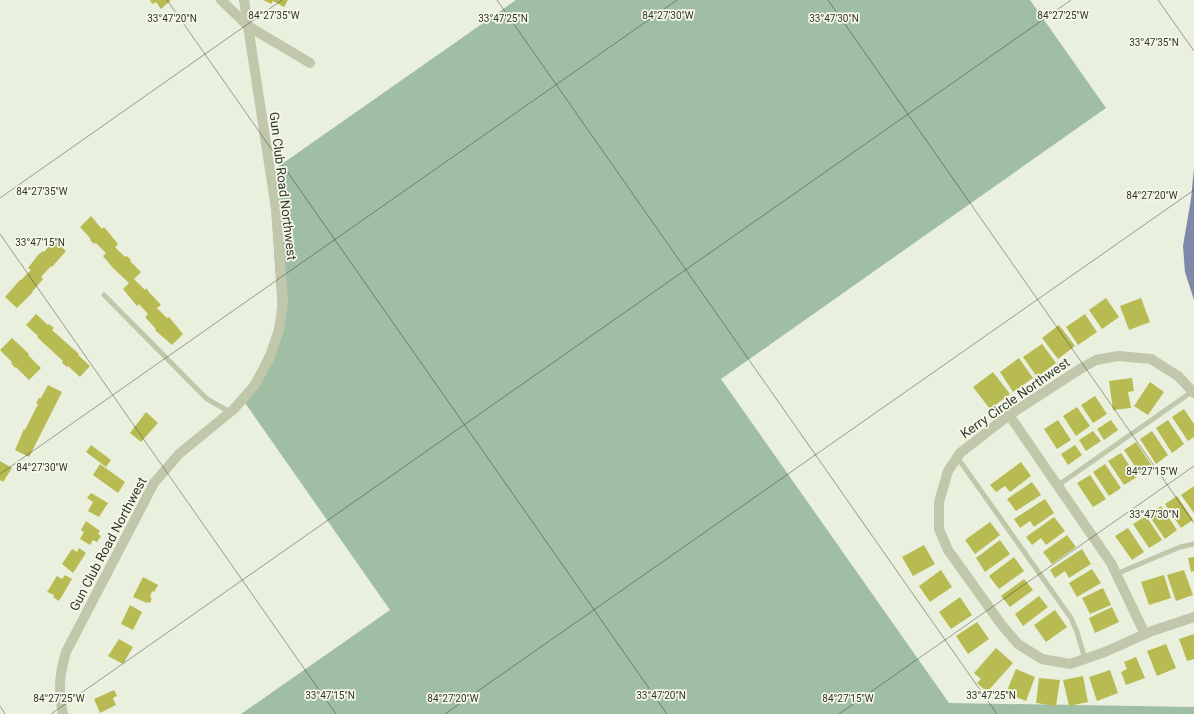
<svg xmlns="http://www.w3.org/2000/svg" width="1194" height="714" font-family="Roboto,sans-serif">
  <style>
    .green { fill: #9fbea3 }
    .water { fill: #7f87ab }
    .building { fill: #b8bb51 }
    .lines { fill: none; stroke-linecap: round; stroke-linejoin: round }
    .lane { stroke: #c0c7ab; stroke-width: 5 }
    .street { stroke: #c0c7ab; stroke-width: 10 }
    .ticks { fill: none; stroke: #343629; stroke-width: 1; stroke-opacity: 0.45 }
    .labels { text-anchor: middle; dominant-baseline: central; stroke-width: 3.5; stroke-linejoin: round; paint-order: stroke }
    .street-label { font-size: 13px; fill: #343629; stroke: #f4f8ea }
    .ticks-label { font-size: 10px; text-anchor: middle; fill: #343629; stroke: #f4f8ea; stroke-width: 3.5; stroke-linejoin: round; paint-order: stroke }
  </style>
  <rect width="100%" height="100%" fill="#eaf0de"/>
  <path class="green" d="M516,0H1030L1106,108L721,379L949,703L1194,707V714H241L390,610L243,400L279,326L269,173Z"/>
  <path class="water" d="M1194,168V300L1185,272L1183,246L1191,199Z"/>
  <g class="building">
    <path d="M151,0H171L161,9L156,2L153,4L150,1Z"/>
    <path d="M263,0H288L284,7L273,1L271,4Z"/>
    <path d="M91,216L102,229L104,227L118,244L115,247L125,257L127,256L131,260L130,261L141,272L134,279L145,290L146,288L149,292L161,305L157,308L167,318L169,317L183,334L172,345L155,330L156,329L145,317L148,314L139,304L137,306L123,289L129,283L113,268L103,256L106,253L96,243L94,244L90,240L91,239L80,227Z"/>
    <path d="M54,240L66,251L52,267L51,266L41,277L43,279L32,292H33L17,308L5,297L20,280H21L31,270L28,268L38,255L43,251L44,252Z"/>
    <path d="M1106,298L1119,317L1102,329L1089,310Z"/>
    <path d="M1141,298L1150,322L1129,330L1120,306Z"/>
    <path d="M36,314L48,325L49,324L54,328L52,330L79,354L78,355L90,366L80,377L68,366L67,367L62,363L63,361L37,337L38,336L26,325Z"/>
    <path d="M1085,314L1097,332L1078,345L1066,327Z"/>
    <path d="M1059,325L1075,346L1058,359L1042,338Z"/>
    <path d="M12,338L29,354L28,355L41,368L29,380L16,367L15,368L11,363L12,362L0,350Z"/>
    <path d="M1042,344L1056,363L1037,377L1023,357Z"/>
    <path d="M1019,358L1033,378L1013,392L1000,372Z"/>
    <path d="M993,372L1010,394L990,409L973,387Z"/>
    <path d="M1132,378L1134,391L1128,392L1131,408L1113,410L1109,381Z"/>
    <path d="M1150,382L1164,392L1148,415L1134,406Z"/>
    <path d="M48,385L62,392L29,457L15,450L24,429L25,430L38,404L36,403L39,398H41Z"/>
    <path d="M1095,396L1107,414L1093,423L1081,405Z"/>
    <path d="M1077,407L1090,426L1076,436L1063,416Z"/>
    <path d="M1184,409L1194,424V437L1188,441L1172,417Z"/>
    <path d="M146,412L158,423L141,442L130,433Z"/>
    <path d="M1058,420L1071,440L1057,449L1044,429Z"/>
    <path d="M1111,420L1118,430L1104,440L1097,429Z"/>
    <path d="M1168,420L1184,444L1172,453L1156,428Z"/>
    <path d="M1093,431L1101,441L1086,451L1079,440Z"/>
    <path d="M1152,431L1168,455L1156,464L1140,439Z"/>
    <path d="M1136,442L1152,466L1140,474L1124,450Z"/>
    <path d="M91,445L111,460L106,467L86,452Z"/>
    <path d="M1075,445L1082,455L1068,465L1061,454Z"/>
    <path d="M1121,453L1137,477L1124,485L1108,461Z"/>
    <path d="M0,461L12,468L3,482L0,480Z"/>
    <path d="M1021,462L1031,476L1010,492L1005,486L996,492L990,485Z"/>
    <path d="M100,464L125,482L118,493L93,475Z"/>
    <path d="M1105,464L1121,488L1109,496L1093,472Z"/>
    <path d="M1090,475L1106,499L1093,507L1077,483Z"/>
    <path d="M1032,482L1041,495L1016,511L1007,499Z"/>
    <path d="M1194,486V513L1181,495Z"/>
    <path d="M91,493L108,503L99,517L88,511L93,502L87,498Z"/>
    <path d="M1177,496L1193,520L1181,528L1165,504Z"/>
    <path d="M1045,499L1054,513L1034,527L1030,521L1020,528L1014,519Z"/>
    <path d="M1161,506L1177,530L1165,539L1148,514Z"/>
    <path d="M1146,516L1162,540L1149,548L1133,524Z"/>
    <path d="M1054,517L1065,531L1046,545L1041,538L1032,545L1026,537Z"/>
    <path d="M86,521L100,531L98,534L101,536L97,542L93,540L90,545L80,539L84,532L81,530Z"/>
    <path d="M990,522L1000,535L975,554L965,540Z"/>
    <path d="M1128,528L1144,552L1132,560L1115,536Z"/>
    <path d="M1067,535L1076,547L1052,564L1043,552Z"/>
    <path d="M1000,540L1010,554L985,572L976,558Z"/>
    <path d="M924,545L935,564L913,576L902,557Z"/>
    <path d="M79,548L86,553L73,573L62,564L72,549L77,552Z"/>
    <path d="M1082,549L1091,564L1069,578L1065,571L1055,578L1050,570Z"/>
    <path d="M1014,557L1024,571L999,589L989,576Z"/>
    <path d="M1194,557V571L1191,572L1188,558Z"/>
    <path d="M1092,569L1101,583L1077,597L1069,583Z"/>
    <path d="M941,570L952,587L930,602L919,586Z"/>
    <path d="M1184,570L1193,595L1176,601L1167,575Z"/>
    <path d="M65,575L72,579L59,601L53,597L54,595L47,592L57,576L62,579Z"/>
    <path d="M1164,575L1171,598L1149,605L1141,582Z"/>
    <path d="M143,577L158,585L154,592L152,591L150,597L152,598L150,603L148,602L147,603L133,597Z"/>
    <path d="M1024,579L1033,590L1010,607L1001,596Z"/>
    <path d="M1103,588L1111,605L1090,614L1082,598Z"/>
    <path d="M1039,596L1048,607L1023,626L1015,614Z"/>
    <path d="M960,597L972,615L951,629L939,612Z"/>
    <path d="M130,605L142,612L133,630L121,624Z"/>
    <path d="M1112,607L1119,622L1095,633L1089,618Z"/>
    <path d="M1055,610L1067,627L1046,642L1034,625Z"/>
    <path d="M977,622L989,639L968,654L956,636Z"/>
    <path d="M1194,634V659L1187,661L1179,639Z"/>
    <path d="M119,639L133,647L123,664L108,656Z"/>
    <path d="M1166,644L1176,668L1157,676L1147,651Z"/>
    <path d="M996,648L1013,663L987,692L977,683L981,679L974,673Z"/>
    <path d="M1136,657L1145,678L1126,685L1121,672L1127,669L1124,662Z"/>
    <path d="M1016,669L1035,677L1026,701L1006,693Z"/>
    <path d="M1110,670L1118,693L1097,701L1089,677Z"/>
    <path d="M1083,676L1088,702L1069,706L1063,680Z"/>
    <path d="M1039,678L1060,680L1056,706L1036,703Z"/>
    <path d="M114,690L117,696L113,698L116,705L100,713L94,699Z"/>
  </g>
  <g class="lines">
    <g class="lane">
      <path d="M104,295L207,399L230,412"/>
      <path d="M957,457L1071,618L1077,632L1085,659"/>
      <path d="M1057,486L1193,391"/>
      <path d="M1116,574L1180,547L1194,544"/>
    </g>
    <g class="street">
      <path d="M221,0L248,26L310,63"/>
      <path d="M1194,393L1178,376L1151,359L1118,356L1096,360L1080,369L1009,415L960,453L948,471L939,502V529L948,550L1001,624L1018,644L1042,659L1070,664L1105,652L1152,631L1194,617"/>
      <path d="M1009,415L1111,563L1145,634"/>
      <path d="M63,714C58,689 59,677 66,652L154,483L179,454L234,409L254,386L269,359L279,330L283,302L276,209L244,0"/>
    </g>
  </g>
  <path class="ticks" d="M167,0L667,714M497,0L997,714M828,0L1194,523M1158,0L1194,51M0,198L282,0M0,234L336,714M0,474L677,0M0,706L5,714M51,714L1071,0M445,714L1194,190M839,714L1194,466"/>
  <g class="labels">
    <g class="street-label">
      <text transform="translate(283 186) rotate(83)">Gun Club Road Northwest</text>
      <text transform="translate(1015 398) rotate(-35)">Kerry Circle Northwest</text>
      <text transform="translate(108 544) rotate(-62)">Gun Club Road Northwest</text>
    </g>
  </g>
  <g class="ticks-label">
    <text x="274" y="19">84°27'35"W</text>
    <text x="668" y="19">84°27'30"W</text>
    <text x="1063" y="19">84°27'25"W</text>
    <text x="172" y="22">33°47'20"N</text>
    <text x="503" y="22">33°47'25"N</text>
    <text x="834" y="22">33°47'30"N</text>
    <text x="1154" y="46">33°47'35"N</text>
    <text x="42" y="195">84°27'35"W</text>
    <text x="1152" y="199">84°27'20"W</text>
    <text x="40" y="246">33°47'15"N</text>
    <text x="42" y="471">84°27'30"W</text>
    <text x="1152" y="475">84°27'15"W</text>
    <text x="1154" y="518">33°47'30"N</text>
    <text x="330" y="699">33°47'15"N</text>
    <text x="661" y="699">33°47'20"N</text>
    <text x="991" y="699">33°47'25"N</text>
    <text x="59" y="702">84°27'25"W</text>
    <text x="453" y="702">84°27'20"W</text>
    <text x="848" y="702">84°27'15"W</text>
  </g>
</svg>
